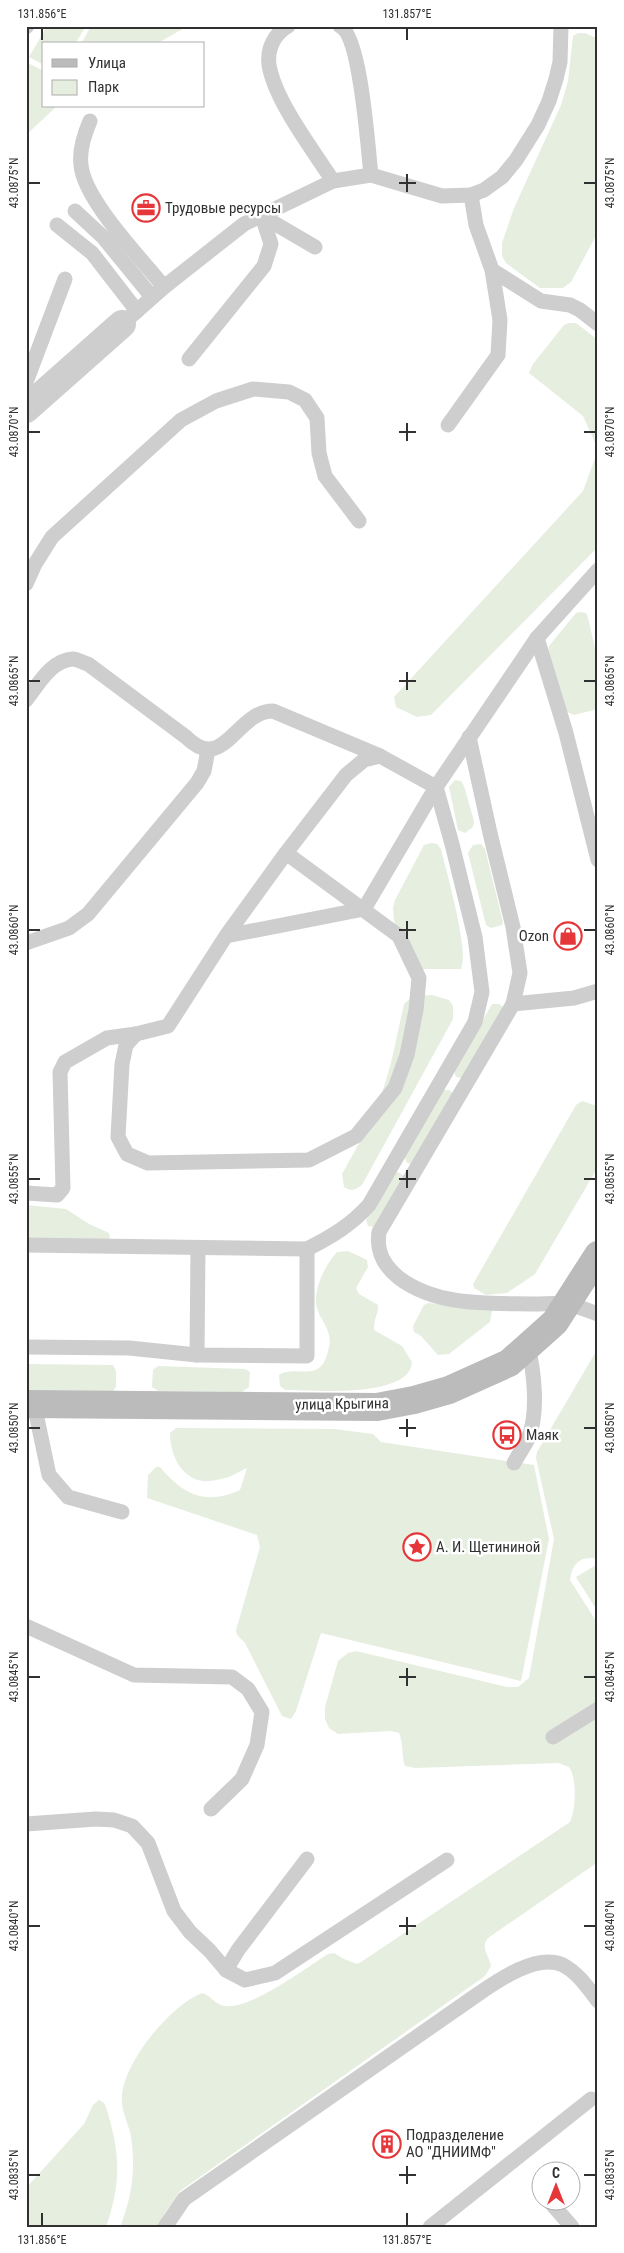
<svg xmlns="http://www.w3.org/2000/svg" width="624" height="2253" font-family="'Roboto Condensed',sans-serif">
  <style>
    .green { fill: #e6eee0 }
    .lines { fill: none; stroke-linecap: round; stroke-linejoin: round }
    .lane { stroke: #cecece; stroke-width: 15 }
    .street { stroke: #cecece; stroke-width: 28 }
    .secondary { stroke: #bbb; stroke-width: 28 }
    .ticks { fill: none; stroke: #313131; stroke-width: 2 }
    .labels { text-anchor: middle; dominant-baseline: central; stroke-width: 5; stroke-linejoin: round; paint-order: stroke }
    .poi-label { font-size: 15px; fill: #313131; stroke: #fff; text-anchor: start }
    .street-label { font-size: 15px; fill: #313131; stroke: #fff }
    .neatline { fill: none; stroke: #313131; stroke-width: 2 }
    .ticks-label { font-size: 12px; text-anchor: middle; fill: #313131 }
  </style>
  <rect width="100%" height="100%" fill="#fff"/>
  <g class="green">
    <path d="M47,26H86L75,44H44V65L29,57Z"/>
    <path d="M91,26H188L156,44H81Z"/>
    <path d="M578,33H585L598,39V232L571,282L563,288H540L506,263L502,256V243L514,208L561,105L568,81L573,36Z"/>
    <path d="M26,62L44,71V106H57L26,135Z"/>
    <path d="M569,323H576L598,340V449L583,416L529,373L533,364L564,325Z"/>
    <path d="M598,450V547L431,715L417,717L396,707L394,697L583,491Z"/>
    <path d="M581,612L586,613L588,618L598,661V709L574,715L567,712L548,654L549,646L576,613Z"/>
    <path d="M455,780L461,781L464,786L474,821L473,827L465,833L458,830L449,787Z"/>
    <path d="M431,843L437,844L441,849C446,870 470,953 461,969H413L404,965L394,920L393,908L395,900L424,845Z"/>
    <path d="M481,844L485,849L503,922L502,925L491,928L486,925L468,853L473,845Z"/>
    <path d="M432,995L449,1000L453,1006V1019L362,1185C355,1190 352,1192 344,1187L342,1174L361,1140L383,1090L391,1063L404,1004L413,996Z"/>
    <path d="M492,1004H499L503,1007L462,1078L456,1077L454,1071Z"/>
    <path d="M443,1090H449L453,1093L413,1164L407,1163L404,1156Z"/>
    <path d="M582,1101L594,1105L598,1104V1167L535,1274L507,1293L486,1295L474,1288L473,1284L576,1105Z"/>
    <path d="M398,1172L404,1176L375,1227L368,1226L366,1220L392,1175Z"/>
    <path d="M26,1205L66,1209L89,1224L109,1233L110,1238L107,1241L26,1240Z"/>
    <path d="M348,1251L367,1260L368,1267L356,1288L359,1294L378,1305C379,1313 373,1320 374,1330L402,1346L412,1362C410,1399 313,1390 285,1390L280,1386L279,1375C292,1366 311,1378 322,1365C325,1362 327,1355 328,1351C336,1327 314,1319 316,1297C317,1282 327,1263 337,1252Z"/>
    <path d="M428,1303L488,1308L492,1311L490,1322L449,1354L438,1355L421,1336L414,1332L413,1326L424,1305Z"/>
    <path d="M598,1348V1559C580,1555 572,1564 570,1580L598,1624V1862L488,1938C480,1948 489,1955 491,1966L485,1976L180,2191L165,2213L159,2227H120C132,2197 136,2169 131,2137C129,2125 123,2115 122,2103C118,2068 170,2005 202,1993C211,1995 215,2005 225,2006C250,2010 306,1968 328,1954L334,1953L344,1959L357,1964L361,1962L570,1822C576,1809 577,1778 569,1767L558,1763L415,1768L405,1766C401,1755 404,1744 399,1733L391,1731L338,1734L329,1728L325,1719V1707L338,1661L348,1653L356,1651L507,1687H518L529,1678L554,1539L536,1458L537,1452Z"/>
    <path d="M26,1364L113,1365L116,1371V1387L112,1392L26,1391Z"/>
    <path d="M158,1366L245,1369L250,1372L249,1387L242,1392L158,1391L152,1387L153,1370Z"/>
    <path d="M176,1428L334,1429L373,1434L381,1442L534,1465L549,1539L521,1681L321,1633L296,1711L291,1719L282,1716L245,1643L237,1635L236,1630L260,1547L257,1535L147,1498L148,1475L156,1467H160C183,1494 204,1506 240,1490L247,1468C241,1470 233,1476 226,1478C220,1479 209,1482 203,1481C180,1478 170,1453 170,1433Z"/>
    <path d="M596,1565L598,1567V1612L576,1577Z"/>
    <path d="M99,2100L104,2103L106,2107C120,2152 122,2182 106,2227H26V2188L84,2124L93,2105Z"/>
  </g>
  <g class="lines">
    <g class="lane">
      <path d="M288,26C274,34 267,49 269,65C275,101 313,150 333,181"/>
      <path d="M340,26C361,36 368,150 371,175"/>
      <path d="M26,27L27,26"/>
      <path d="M90,121C84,135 79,150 81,165C84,200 141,258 164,287"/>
      <path d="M471,195L476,225L492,270L541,301L570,305L580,310L598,324"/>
      <path d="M75,211L103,237L152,297"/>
      <path d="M262,216L315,247"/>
      <path d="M57,225L92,253L137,311"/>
      <path d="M122,324L164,287L244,224L333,181L371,175L442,196L471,195L484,190L502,177L516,160L538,125L549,101L556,79L560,62L561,26"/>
      <path d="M189,359L264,266L271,244L262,216"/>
      <path d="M26,382L65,279"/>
      <path d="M448,425L498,355L500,320L492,270"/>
      <path d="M26,584L35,564L52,537L181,420L216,401L253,389L289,392L305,400L317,418L319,453L325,476L359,521"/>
      <path d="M537,638L566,733L598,860"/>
      <path d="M26,700C38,685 51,660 73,659C77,659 83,663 88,664L186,737C224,775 236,711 273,711L380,756"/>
      <path d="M469,737L490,833L513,927L520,973L513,1004L379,1232C376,1252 384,1266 399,1278C438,1307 489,1303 535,1304C546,1304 558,1302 569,1305C579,1306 588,1311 598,1314"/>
      <path d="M226,936L364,909L436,787L380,756L364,760L346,775L286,853L399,936L419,978L416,1010L407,1055L395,1088L356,1136L309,1160L148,1163L127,1154L118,1137L122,1064L126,1045L136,1034L168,1026L226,936L286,853"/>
      <path d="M26,943L69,928L88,914L197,783L204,771L208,750"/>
      <path d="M513,1004L574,998L598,991"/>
      <path d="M26,1193L57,1195L63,1188L60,1072L65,1062L107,1038L136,1034"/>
      <path d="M26,1245L307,1249C331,1237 351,1225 369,1205L475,1022L482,992L475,937L452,844L436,787L537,638L598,570"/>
      <path d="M198,1248L197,1355L307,1356V1249"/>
      <path d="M26,1347L129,1348L197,1355"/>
      <path d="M34,1404L49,1475L68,1497L122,1512"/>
      <path d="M514,1463C518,1455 524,1447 528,1439C539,1413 534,1372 528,1346"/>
      <path d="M26,1626L134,1675L232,1677L248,1689L262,1712L257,1745L242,1779L211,1809"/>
      <path d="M553,1737L598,1709"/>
      <path d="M26,1824L96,1819L114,1820L132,1826L148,1843L174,1911L190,1932L210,1951L226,1970L245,1980L275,1973L447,1860"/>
      <path d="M226,1970L238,1950L307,1859"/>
      <path d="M551,2203L572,2227"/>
      <path d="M165,2227L184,2199L471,1999C493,1984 535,1952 563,1965C578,1973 588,1988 598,2001"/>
      <path d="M430,2227L591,2099"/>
    </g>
    <path class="street" d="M26,409L122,324"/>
    <path class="secondary" d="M26,1404L377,1407L414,1400L449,1390L509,1363L555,1322L598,1255"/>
  </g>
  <path class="ticks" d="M42,28V40M407,28V40M407,174V192M28,183H40M399,183H416M584,183H596M407,423V441M28,432H40M399,432H416M584,432H596M407,672V690M28,681H40M399,681H416M584,681H596M407,921V939M28,930H40M399,930H416M584,930H596M407,1170V1188M28,1179H40M399,1179H416M584,1179H596M407,1419V1437M28,1428H40M399,1428H416M584,1428H596M407,1668V1686M28,1677H40M399,1677H416M584,1677H596M407,1917V1935M28,1926H40M399,1926H416M584,1926H596M407,2166V2184M28,2175H40M399,2175H416M584,2175H596M42,2213V2226M407,2213V2226"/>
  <defs>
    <g id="office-ring" transform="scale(1.4375)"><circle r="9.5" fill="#fff" stroke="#e53639" stroke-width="1.5"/><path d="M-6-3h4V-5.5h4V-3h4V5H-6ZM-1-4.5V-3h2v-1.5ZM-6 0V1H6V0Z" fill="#e53639"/></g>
    <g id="shop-ring" transform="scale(1.4375)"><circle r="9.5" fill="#fff" stroke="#e53639" stroke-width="1.5"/><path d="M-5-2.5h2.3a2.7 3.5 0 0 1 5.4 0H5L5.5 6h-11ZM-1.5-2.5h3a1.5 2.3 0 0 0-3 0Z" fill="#e53639"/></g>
    <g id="bus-ring" transform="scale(1.4375)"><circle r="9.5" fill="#fff" stroke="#e53639" stroke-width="1.5"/><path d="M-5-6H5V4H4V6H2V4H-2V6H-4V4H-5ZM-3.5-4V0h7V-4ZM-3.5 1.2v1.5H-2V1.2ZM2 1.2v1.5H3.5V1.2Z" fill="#e53639"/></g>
    <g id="sight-ring" transform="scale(1.4375)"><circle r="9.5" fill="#fff" stroke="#e53639" stroke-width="1.5"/><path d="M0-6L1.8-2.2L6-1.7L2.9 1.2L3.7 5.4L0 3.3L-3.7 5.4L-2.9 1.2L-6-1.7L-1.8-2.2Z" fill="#e53639"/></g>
    <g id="building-ring" transform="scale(1.4375)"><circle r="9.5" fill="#fff" stroke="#e53639" stroke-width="1.5"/><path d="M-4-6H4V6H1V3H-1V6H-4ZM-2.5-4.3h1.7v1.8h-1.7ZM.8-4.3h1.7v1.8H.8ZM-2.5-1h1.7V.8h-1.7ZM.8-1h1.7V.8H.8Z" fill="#e53639"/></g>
  </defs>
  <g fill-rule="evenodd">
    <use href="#office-ring" x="146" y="208"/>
    <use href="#shop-ring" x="568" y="936"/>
    <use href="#bus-ring" x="507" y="1435"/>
    <use href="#sight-ring" x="417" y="1547"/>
    <use href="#building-ring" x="387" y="2144"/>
  </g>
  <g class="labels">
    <g class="poi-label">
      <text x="165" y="208">Трудовые ресурсы</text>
      <text x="549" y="936" text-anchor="end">Ozon</text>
      <text x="526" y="1435">Маяк</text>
      <text x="436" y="1547">А. И. Щетининой</text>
      <text x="406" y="2135">Подразделение<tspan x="406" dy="17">АО "ДНИИМФ"</tspan></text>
    </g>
    <g class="street-label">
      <text transform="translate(342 1404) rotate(-1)">улица Крыгина</text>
    </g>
  </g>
  <rect width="624" height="2253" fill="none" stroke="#ffffff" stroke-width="55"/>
  <rect x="42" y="42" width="162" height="65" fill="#ffffff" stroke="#adadad"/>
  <rect x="52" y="59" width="25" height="8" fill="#bbbbbb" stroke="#adadad"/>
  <text x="88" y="68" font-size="15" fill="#313131">Улица</text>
  <rect x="52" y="80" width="25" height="15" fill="#e6eee0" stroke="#adadad"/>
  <text x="88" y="92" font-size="15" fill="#313131">Парк</text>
  <g transform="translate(556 2186)"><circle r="24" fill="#ffffff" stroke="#adadad"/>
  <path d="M0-4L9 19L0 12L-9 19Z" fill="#e53639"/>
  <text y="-8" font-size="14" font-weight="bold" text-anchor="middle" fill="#313131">С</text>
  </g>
  <rect x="28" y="28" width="568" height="2198" class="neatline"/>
  <g class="ticks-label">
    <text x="42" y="18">131.856°E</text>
    <text x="407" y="18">131.857°E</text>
    <text transform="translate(14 183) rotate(-90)" y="4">43.0875°N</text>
    <text transform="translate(610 183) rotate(-90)" y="4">43.0875°N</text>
    <text transform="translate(14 432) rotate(-90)" y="4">43.0870°N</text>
    <text transform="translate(610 432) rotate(-90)" y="4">43.0870°N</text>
    <text transform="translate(14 681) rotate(-90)" y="4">43.0865°N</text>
    <text transform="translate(610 681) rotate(-90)" y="4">43.0865°N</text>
    <text transform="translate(14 930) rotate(-90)" y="4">43.0860°N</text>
    <text transform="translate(610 930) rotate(-90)" y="4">43.0860°N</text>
    <text transform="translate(14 1179) rotate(-90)" y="4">43.0855°N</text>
    <text transform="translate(610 1179) rotate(-90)" y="4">43.0855°N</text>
    <text transform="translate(14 1428) rotate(-90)" y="4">43.0850°N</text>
    <text transform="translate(610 1428) rotate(-90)" y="4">43.0850°N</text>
    <text transform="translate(14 1677) rotate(-90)" y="4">43.0845°N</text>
    <text transform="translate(610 1677) rotate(-90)" y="4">43.0845°N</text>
    <text transform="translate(14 1926) rotate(-90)" y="4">43.0840°N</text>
    <text transform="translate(610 1926) rotate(-90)" y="4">43.0840°N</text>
    <text transform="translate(14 2175) rotate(-90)" y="4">43.0835°N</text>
    <text transform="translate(610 2175) rotate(-90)" y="4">43.0835°N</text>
    <text x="42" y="2244">131.856°E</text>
    <text x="407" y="2244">131.857°E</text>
  </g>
</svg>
